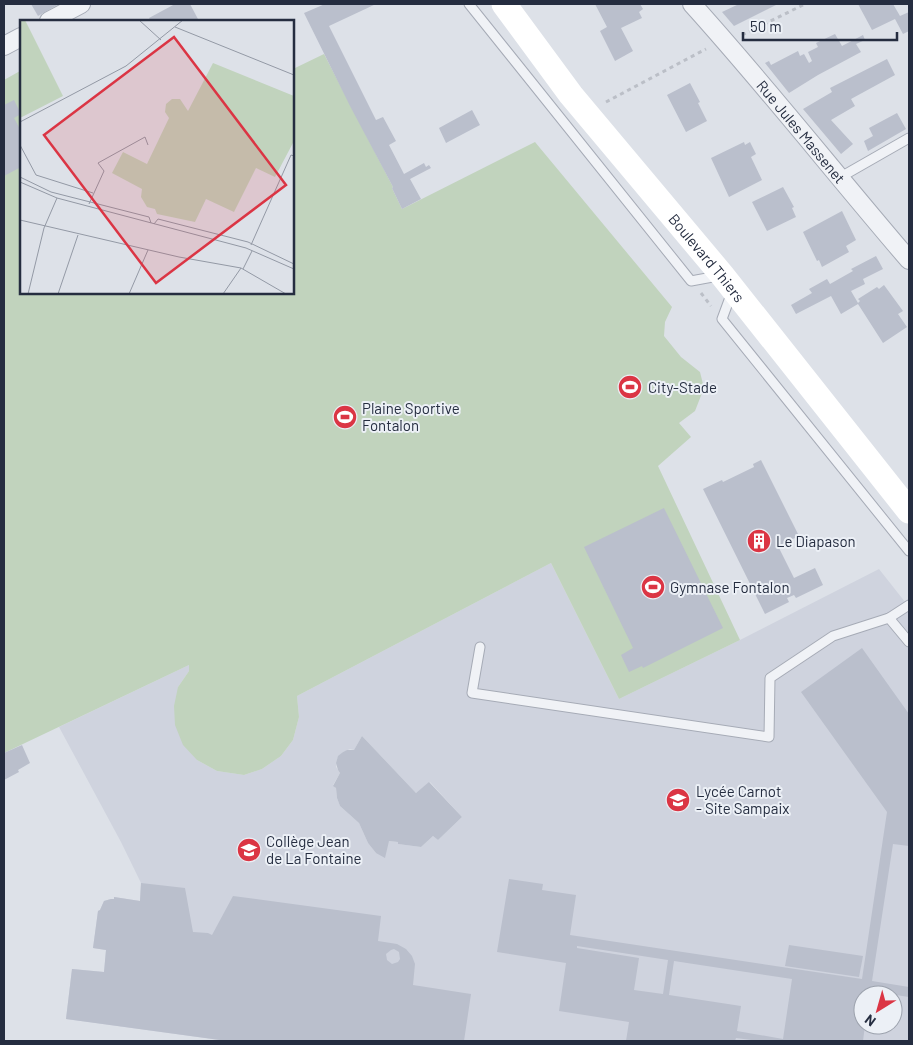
<svg xmlns="http://www.w3.org/2000/svg" width="913" height="1045" font-family="Barlow,sans-serif">
  <style>
    .built { fill: #cfd3de; fill-rule: evenodd }
    .green { fill: #c1d3bd }
    .building { fill: #babfcc; fill-rule: evenodd }
    .lines { fill: none; stroke-linecap: round; stroke-linejoin: round }
    .lane-casing { stroke: #a6abb6; stroke-width: 11 }
    .street-casing { stroke: #a6abb6; stroke-width: 20 }
    .path { stroke: #bbbfc7; stroke-width: 3; stroke-dasharray: 4 4; stroke-linecap: butt }
    .lane { stroke: #f0f2f6; stroke-width: 9 }
    .street { stroke: #f0f2f6; stroke-width: 18 }
    .secondary { stroke: #fff; stroke-width: 25 }
    .labels { text-anchor: middle; dominant-baseline: central; stroke-width: 4; stroke-linejoin: round; paint-order: stroke }
    .street-label { font-size: 15px; fill: #252d40; stroke: #ecf0f6 }
    .poi-label { font-size: 15px; fill: #252d40; stroke: #ecf0f6; text-anchor: start }
    .inset-road { fill: none; stroke: #9399a5; stroke-width: 1 }
    .view { fill: #db3544; fill-opacity: 0.15; stroke: #db3544; stroke-width: 2.5 }
    .inset-edge { fill: none; stroke: #252d40; stroke-width: 2.5 }
  </style>
  <rect width="100%" height="100%" fill="#dde1e8"/>
  <path class="built" d="M551,563L619,699L740,640L879,569L909,607V1041H227L66,1019L72,969L104,972L106,950L93,948L98,911L100,910L104,901L111,899H114V897L140,901L141,883L121,842L59,727L189,665V671L178,687L197,760L217,771L244,775L262,769L281,756L293,740L299,717L297,696ZM362,736L416,793L430,782L462,817L438,840L433,836L421,847L398,844V842L389,841L376,853L368,843L359,823L340,806L337,798L336,788L333,785L340,773L336,767L337,759L343,752L350,749L354,750ZM863,995H893V1025H863Z"/>
  <path class="green" d="M324,54L393,187L392,188L402,209L535,142L672,307L665,322L664,336L681,357L700,372L704,388L695,411L679,423L691,437L658,466L740,640L619,699L551,563L297,696L299,717L293,740L281,756L262,769L244,775L217,771L197,760L183,745L175,725L174,706L178,687L189,671V665L4,753V80L20,71L21,74V292H292L293,69Z"/>
  <g class="building">
    <path d="M31,4H59L38,16Z"/>
    <path d="M175,4H190L199,21H151L149,18Z"/>
    <path d="M325,4H376L329,26L376,120L383,117L396,141L389,145L404,174L424,163L426,167L429,165L431,168L410,179L421,199L402,209L392,188L393,187L350,106L304,13Z"/>
    <path d="M595,4H640L643,9L639,12L642,18L621,28L633,51L615,61L600,31L607,27Z"/>
    <path d="M739,4H778L734,26L722,12Z"/>
    <path d="M858,4H893L900,16L909,12V31L903,34L895,19L872,30Z"/>
    <path d="M835,34L842,46L863,35L865,40L856,44L861,52L818,75L789,93L765,63L769,61L771,65L798,51L800,56L804,54L809,63L812,61L808,52L818,47L816,43Z"/>
    <path d="M887,59L895,75L851,99L855,106L831,120L853,144L841,154L803,109L832,92L830,88Z"/>
    <path d="M690,83L700,102L698,103L707,121L686,132L667,95Z"/>
    <path d="M14,100L21,114L14,118L21,131V167L4,176V105Z"/>
    <path d="M472,110L480,125L446,143L439,128Z"/>
    <path d="M897,113L906,129L868,151L864,141L873,136L869,128Z"/>
    <path d="M744,142L745,145L750,142L756,154L751,157L762,180L729,197L711,158Z"/>
    <path d="M783,187L794,207L792,208L796,217L767,231L752,202Z"/>
    <path d="M842,211L856,240L846,246L849,252L822,267L819,260L817,261L803,232Z"/>
    <path d="M876,256L883,269L863,279L865,284L851,291L858,303L860,301L858,299L877,287L879,289L884,285L903,311L898,314L907,327L883,343L858,304L841,314L831,296L796,314L791,305L812,293L809,289L827,279L830,284L853,271L851,269Z"/>
    <path d="M761,460L799,536L778,546L794,578L815,568L823,585L796,598L794,595L787,598L789,602L765,614L703,489L722,480L723,482L754,467L753,464Z"/>
    <path d="M664,508L723,628L643,668L642,666L629,672L621,655L633,648L584,547Z"/>
    <path d="M862,648L909,714V846L893,844L872,981L909,987V997L870,991L869,995H863V1025H865L863,1041H759L736,1038L735,1041H626L629,1022L559,1011L566,963L497,952L509,879L543,884L542,890L576,895L570,935L862,979L887,812L801,692ZM577,946L668,960L663,994L634,990L639,958L577,948ZM674,961L792,979L783,1039L737,1031L741,1006L669,995Z"/>
    <path d="M362,736L416,793L429,782L462,817L438,840L433,836L421,847L398,844V842L389,841L385,858L376,853L368,843L359,823L340,806L337,798L336,788L333,786L340,773L338,770L336,763L338,756L343,752L347,750H354Z"/>
    <path d="M22,745L30,763L18,770L19,772L4,780V753Z"/>
    <path d="M141,883L185,888L193,932L208,933L212,935L233,896L381,916L378,941L397,944L406,949L412,956L415,964L413,985L471,994L464,1041H227L66,1019L72,969L104,972L106,950L93,948L98,911L100,910L104,901L111,899H114V897L140,901ZM394,949L399,952L400,959L398,962L392,964L387,960L386,954L391,950Z"/>
    <path d="M789,945L863,956L859,977L785,966Z"/>
  </g>
  <g class="lines">
    <g class="lane-casing">
      <g id="lane">
        <path d="M469,4L691,281L718,276"/>
        <path d="M839,178L909,138"/>
        <path d="M732,292L722,319L909,551"/>
        <path d="M889,618L909,642"/>
        <path d="M480,647L472,693L769,737L770,678L833,636L889,618L909,605"/>
      </g>
    </g>
    <g class="street-casing">
      <g id="street">
        <path id="s1" d="M692,4C767,87 836,175 909,260"/>
        <path d="M49,21L81,4"/>
        <path d="M4,46L21,37"/>
      </g>
    </g>
    <g class="path">
      <path d="M742,35L805,4"/>
      <path d="M606,102L706,49"/>
      <path d="M701,293L711,306"/>
    </g>
    <use href="#lane" class="lane"/>
    <use href="#street" class="street"/>
    <path class="secondary" id="s2" d="M504,4L571,95L722,275L909,511"/>
  </g>
  <defs>
    <g id="stadium-disc" transform="scale(1.25)"><circle r="9.5" fill="#db3544" stroke="#ecf0f6"/><path d="M0-5a6.5 5 0 1 0 0 10a6.5 5 0 1 0 0-10ZM-3.5-1.8h7v3.6h-7Z" fill="#fff"/></g>
    <g id="building-disc" transform="scale(1.25)"><circle r="9.5" fill="#db3544" stroke="#ecf0f6"/><path d="M-4-6H4V6H1V3H-1V6H-4ZM-2.5-4.3h1.7v1.8h-1.7ZM.8-4.3h1.7v1.8H.8ZM-2.5-1h1.7V.8h-1.7ZM.8-1h1.7V.8H.8Z" fill="#fff"/></g>
    <g id="school-disc" transform="scale(1.25)"><circle r="9.5" fill="#db3544" stroke="#ecf0f6"/><path d="M0-5L7-2L0 1L-7-2ZM-4 1L0 2.5L4 1V4Q0 6-4 4Z" fill="#fff"/></g>
  </defs>
  <g fill-rule="evenodd">
    <use href="#stadium-disc" x="630" y="387"/>
    <use href="#stadium-disc" x="345" y="417"/>
    <use href="#building-disc" x="759" y="541"/>
    <use href="#stadium-disc" x="653" y="587"/>
    <use href="#school-disc" x="678" y="800"/>
    <use href="#school-disc" x="249" y="850"/>
  </g>
  <g class="labels">
    <g class="street-label">
      <text stroke="none"><textPath href="#s1" startOffset="168">Rue Jules Massenet</textPath></text>
      <text stroke="none"><textPath href="#s2" startOffset="325">Boulevard Thiers</textPath></text>
    </g>
    <g class="poi-label">
      <text x="648" y="387">City-Stade</text>
      <text x="362" y="408">Plaine Sportive<tspan x="362" dy="17">Fontalon</tspan></text>
      <text x="776" y="541">Le Diapason</text>
      <text x="670" y="587">Gymnase Fontalon</text>
      <text x="696" y="791">Lycée Carnot<tspan x="696" dy="17">- Site Sampaix</tspan></text>
      <text x="266" y="841">Collège Jean<tspan x="266" dy="17">de La Fontaine</tspan></text>
    </g>
  </g>
  <g transform="translate(20 20)">
    <rect width="274" height="274" fill="#dde1e8"/>
    <path d="M0,0H5L43,76L0,98ZM193,43L274,76V121L255,157L236,148L214,192L186,179L175,202L137,194L135,189L127,187L121,177L122,169L92,153L103,132L127,144L149,98L145,92L146,84L152,79H160L168,91Z" fill="#c1d3bd"/>
    <path class="inset-road" d="M119,0L141,20M155,7L274,55M0,102L106,46L163,0M0,125L16,155L73,173M0,157L31,172L129,197L131,203M0,162L37,178L226,228L274,249M69,184L84,151L78,143L125,117L128,125M0,200L159,237L221,248L266,274M134,204L138,199L228,222L274,244M231,225L271,135L274,136M223,249L232,231M8,274L24,208L37,178M38,274L58,215M109,274L128,230M203,274L221,248"/>
    <path class="view" d="M154,17L266,165L136,263L24,115Z"/>
    <rect width="274" height="274" class="inset-edge"/>
  </g>
  <rect width="913" height="1045" fill="none" stroke="#252d40" stroke-width="10"/>
  <g transform="translate(878 1010) rotate(217)"><circle r="24" fill="#ecf0f6" stroke="#9ca2ad"/>
  <path d="M0-4L9 19L0 12L-9 19Z" fill="#db3544"/>
  <text y="-8" font-size="14" font-weight="bold" text-anchor="middle" fill="#252d40">N</text>
  </g>
  <path d="M743 32v8h154v-8" fill="none" stroke="#252d40" stroke-width="2.5"/>
  <text x="750" y="32" font-size="15" fill="#252d40" stroke="#ecf0f6" stroke-width="4" paint-order="stroke">50 m</text>
</svg>
